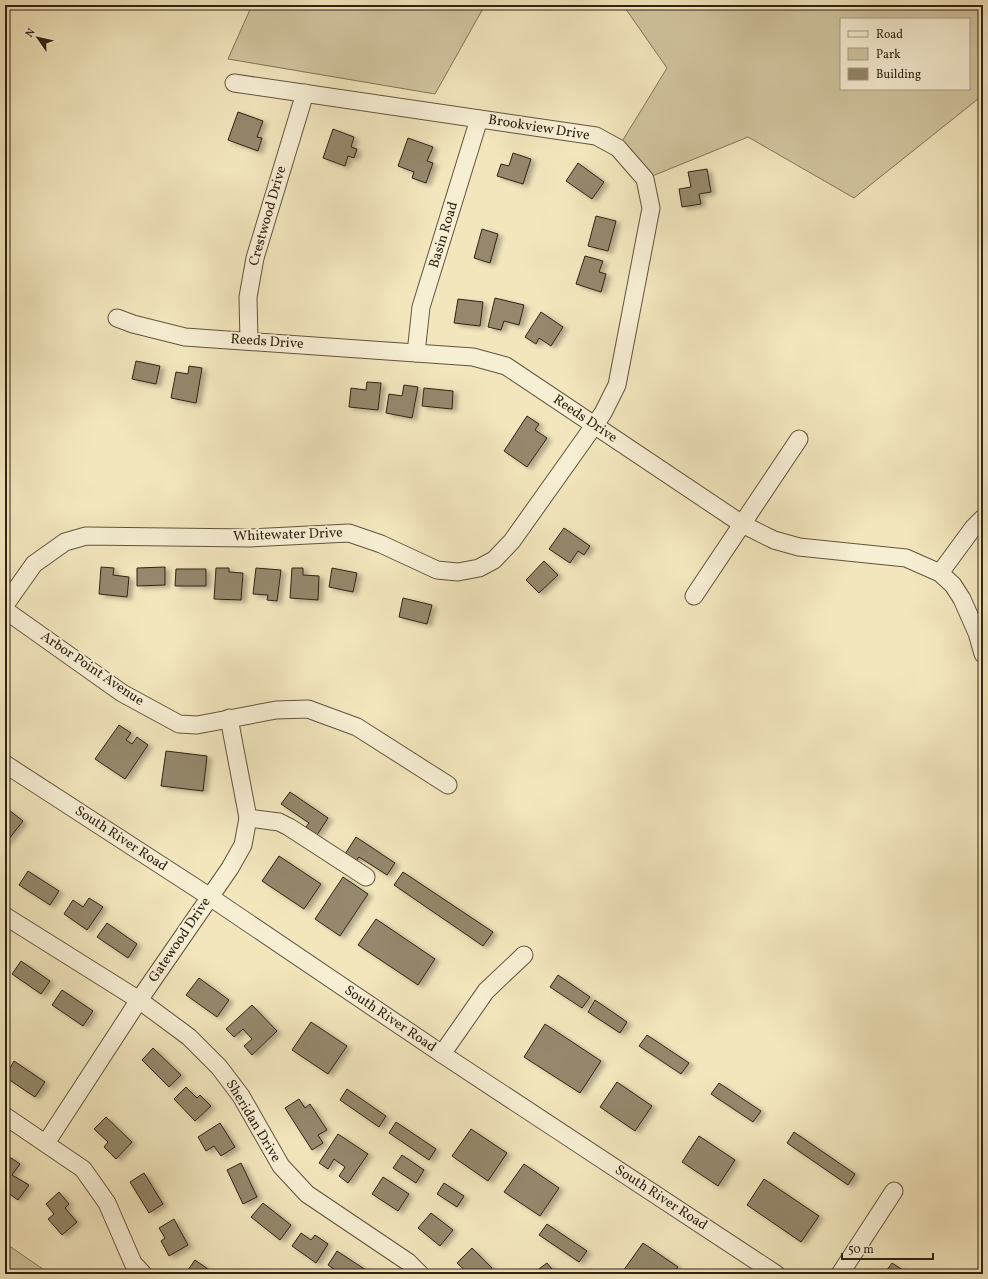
<svg xmlns="http://www.w3.org/2000/svg" width="988" height="1279" font-family="Vollkorn,serif">
  <style>
    .green { fill: #d2c5a0; stroke: #81745a; fill-rule: evenodd }
    .building { fill: #95886c; stroke: #302314; filter: url(#shadow) }
    .lines { fill: none; stroke-linecap: round; stroke-linejoin: round }
    .minor-casing { stroke: #61543e; stroke-width: 19 }
    .minor { stroke: #f7efd4; stroke-width: 17 }
    .labels { text-anchor: middle; dominant-baseline: central; stroke-width: 4; stroke-linejoin: round; paint-order: stroke }
    .street-label { font-size: 14px; fill: #302314; stroke: #f7efd4 }
  </style>
  <defs>
    <filter id="shadow"><feDropShadow dx="4.5" dy="2.5" stdDeviation="2" flood-color="#0004"/></filter>
  </defs>
  <rect width="100%" height="100%" fill="#f3e6bd"/>
  <filter id="stains"><feTurbulence type="fractalNoise" baseFrequency=".005" numOctaves="4"/><feColorMatrix values="0 0 0 0 .2 0 0 0 0 .09 0 0 0 0 .02 0 0 0 .5 -.17"/></filter>
  <radialGradient id="worn" r=".72"><stop offset=".6" stop-color="#630" stop-opacity="0"/><stop offset="1" stop-color="#630" stop-opacity=".3"/></radialGradient>
  <g class="green">
    <path d="M252,5H485L435,94L228,59Z"/>
    <path d="M623,5H983V95L854,198L748,137L645,179L618,148L667,68ZM841,19H969V89H841Z"/>
    <path d="M5,1243L50,1274H5Z"/>
  </g>
  <g class="building">
    <path d="M238,112L263,121L257,137L262,138L258,151L228,140Z"/>
    <path d="M333,129L354,137L351,147L357,149L354,158L348,156L345,166L323,158Z"/>
    <path d="M408,138L433,147L427,161L433,163L426,183L412,178L414,172L398,166Z"/>
    <path d="M513,153L531,159L523,184L497,176L501,164L509,166Z"/>
    <path d="M578,163L604,182L592,199L566,181Z"/>
    <path d="M707,169L711,192L699,194L701,204L682,207L679,189L691,187L688,172Z"/>
    <path d="M596,216L616,221L608,251L588,246Z"/>
    <path d="M482,229L498,234L490,263L474,258Z"/>
    <path d="M585,256L603,261L599,272L606,274L601,292L576,284Z"/>
    <path d="M495,298L524,305L519,325L504,321L501,330L488,327Z"/>
    <path d="M458,299L483,302L480,326L454,323Z"/>
    <path d="M541,312L563,327L551,346L539,338L536,344L525,337Z"/>
    <path d="M136,361L160,366L156,384L132,379Z"/>
    <path d="M189,366L202,368L196,403L171,398L176,372L188,374Z"/>
    <path d="M367,382L381,383L378,410L349,407L351,388L366,390Z"/>
    <path d="M404,385L418,387L412,418L386,413L389,394L402,396Z"/>
    <path d="M424,388L453,391L452,409L422,406Z"/>
    <path d="M527,416L539,424L535,430L547,438L527,467L504,451Z"/>
    <path d="M564,528L590,546L584,555L578,551L570,563L549,549Z"/>
    <path d="M544,561L558,575L539,593L526,580Z"/>
    <path d="M101,567L114,568L113,575L129,577L127,597L99,594Z"/>
    <path d="M165,567V585L137,586V568Z"/>
    <path d="M216,568H229V572L243,573L241,600L214,599Z"/>
    <path d="M256,568L281,570L277,601L267,600L268,595L253,594Z"/>
    <path d="M292,568H303V575L319,576L318,600L290,598Z"/>
    <path d="M332,568L357,573L353,592L329,587Z"/>
    <path d="M176,569H206V586H175Z"/>
    <path d="M403,598L432,605L427,624L399,617Z"/>
    <path d="M119,725L131,733L126,740L132,744L137,737L148,745L125,779L95,759Z"/>
    <path d="M166,751L207,756L203,791L161,786Z"/>
    <path d="M290,792L328,818L317,835L306,827L309,823L281,804Z"/>
    <path d="M5,807L23,821L5,844Z"/>
    <path d="M356,837L395,863L387,875L359,857L356,861L345,854Z"/>
    <path d="M279,856L321,884L304,909L262,881Z"/>
    <path d="M28,871L59,891L50,905L19,885Z"/>
    <path d="M403,872L493,932L483,946L394,885Z"/>
    <path d="M343,877L368,894L340,936L315,919Z"/>
    <path d="M89,898L103,907L87,930L64,914L73,900L83,907Z"/>
    <path d="M376,919L435,959L418,985L358,945Z"/>
    <path d="M107,923L137,944L128,958L97,937Z"/>
    <path d="M21,961L50,981L41,994L12,974Z"/>
    <path d="M558,975L590,997L582,1008L550,987Z"/>
    <path d="M199,978L229,1000L217,1017L186,995Z"/>
    <path d="M62,990L93,1011L83,1026L52,1005Z"/>
    <path d="M595,1000L627,1022L620,1033L588,1012Z"/>
    <path d="M252,1005L277,1031L252,1055L244,1046L252,1039L243,1029L234,1037L226,1029Z"/>
    <path d="M311,1022L347,1046L328,1074L292,1050Z"/>
    <path d="M545,1024L601,1061L580,1093L524,1057Z"/>
    <path d="M647,1035L689,1063L681,1074L639,1046Z"/>
    <path d="M153,1048L181,1075L169,1087L142,1060Z"/>
    <path d="M14,1061L45,1082L35,1097L5,1077Z"/>
    <path d="M617,1082L652,1106L635,1131L600,1107Z"/>
    <path d="M719,1083L761,1111L753,1122L711,1094Z"/>
    <path d="M186,1087L197,1098L200,1095L211,1106L195,1121L174,1099Z"/>
    <path d="M347,1089L386,1116L379,1127L340,1100Z"/>
    <path d="M299,1099L305,1108L310,1104L327,1130L318,1135L323,1143L312,1150L285,1108Z"/>
    <path d="M106,1117L132,1142L116,1159L104,1147L108,1142L94,1129Z"/>
    <path d="M396,1122L436,1149L429,1160L389,1133Z"/>
    <path d="M220,1123L235,1147L221,1156L214,1146L206,1151L198,1137Z"/>
    <path d="M471,1129L507,1153L488,1181L452,1156Z"/>
    <path d="M794,1132L855,1174L848,1185L787,1143Z"/>
    <path d="M338,1134L368,1154L348,1183L339,1176L345,1167L334,1159L328,1169L319,1163Z"/>
    <path d="M699,1136L735,1160L718,1186L682,1162Z"/>
    <path d="M402,1155L424,1170L416,1183L393,1168Z"/>
    <path d="M8,1156L20,1164L12,1175L29,1185L18,1200L5,1191V1160Z"/>
    <path d="M241,1163L257,1197L243,1204L227,1170Z"/>
    <path d="M524,1164L559,1188L540,1216L504,1192Z"/>
    <path d="M144,1173L163,1204L149,1213L130,1182Z"/>
    <path d="M383,1177L409,1194L398,1211L372,1194Z"/>
    <path d="M764,1179L819,1216L801,1242L747,1205Z"/>
    <path d="M444,1183L464,1196L457,1207L437,1194Z"/>
    <path d="M59,1192L69,1204L65,1208L77,1222L62,1235L48,1219L54,1214L46,1204Z"/>
    <path d="M263,1203L291,1225L280,1240L251,1217Z"/>
    <path d="M431,1213L453,1230L440,1246L418,1228Z"/>
    <path d="M174,1219L188,1245L169,1256L161,1241L165,1238L159,1228Z"/>
    <path d="M547,1224L587,1251L579,1262L539,1235Z"/>
    <path d="M301,1233L311,1240L315,1235L328,1244L316,1263L292,1246Z"/>
    <path d="M643,1243L678,1267L673,1274H629L623,1271Z"/>
    <path d="M472,1248L492,1268L486,1274H469L457,1263Z"/>
    <path d="M337,1251L369,1272L367,1274H341L328,1265Z"/>
    <path d="M195,1260L215,1274H185Z"/>
    <path d="M547,1263L556,1274H539L536,1271Z"/>
    <path d="M892,1263L909,1274H884Z"/>
  </g>
  <g class="lines">
    <g class="minor-casing">
      <g id="minor">
        <path d="M117,318L133,324L185,337L473,357L506,366L742,524L774,540L799,547L906,558L940,573L953,585L962,599L977,633L983,654"/>
        <path d="M249,341L248,297L255,258L305,93"/>
        <path d="M416,353L421,307L479,119"/>
        <path d="M940,573L973,528L983,518"/>
        <path d="M694,596L799,439"/>
        <path d="M5,605L34,564L65,542L86,536L250,538L349,533L381,544L437,570L458,572L479,568L494,560L512,541L603,413L617,385L651,208L645,179L618,148L596,136L234,83"/>
        <path d="M5,610L122,693L179,724L197,725L276,710L308,709L357,727L448,785"/>
        <path d="M5,764L210,897L442,1054L776,1274"/>
        <path d="M248,818L279,822L289,827L366,877"/>
        <path d="M5,916L139,1000L189,1037L219,1067L241,1096L281,1166L307,1194L408,1262L420,1274"/>
        <path d="M442,1054L486,991L524,955"/>
        <path d="M5,1116L83,1169L107,1203L133,1263L143,1274"/>
        <path d="M46,1143L139,1000L230,868L243,845L248,818L229,718"/>
        <path d="M840,1274L894,1191"/>
      </g>
    </g>
    <use href="#minor" class="minor"/>
  </g>
  <g class="labels">
    <g class="street-label">
      <text transform="translate(539 128) rotate(9)">Brookview Drive</text>
      <text transform="translate(268 216) rotate(-74)">Crestwood Drive</text>
      <text transform="translate(444 235) rotate(-73)">Basin Road</text>
      <text transform="translate(267 342) rotate(4)">Reeds Drive</text>
      <text transform="translate(585 419) rotate(34)">Reeds Drive</text>
      <text transform="translate(288 535) rotate(-2)">Whitewater Drive</text>
      <text transform="translate(92 669) rotate(34)">Arbor Point Avenue</text>
      <text transform="translate(121 839) rotate(33)">South River Road</text>
      <text transform="translate(180 940) rotate(-56)">Gatewood Drive</text>
      <text transform="translate(390 1019) rotate(34)">South River Road</text>
      <text transform="translate(253 1121) rotate(59)">Sheridan Drive</text>
      <text transform="translate(661 1198) rotate(33)">South River Road</text>
    </g>
  </g>
  <rect width="988" height="1279" fill="none" stroke="#f3e6bd" stroke-width="20"/>
  <rect x="6" y="6" width="976" height="1267" fill="none" stroke="#302314" stroke-width="2"/>
  <rect x="10" y="10" width="968" height="1259" fill="none" stroke="#302314"/>
  <rect x="840" y="18" width="130" height="72" fill="#f7efd4" stroke="#a79d87"/>
  <rect x="848" y="31" width="20" height="6" fill="#f7efd4" stroke="#a79d87"/>
  <text x="876" y="38" font-size="12" fill="#302314">Road</text>
  <rect x="848" y="48" width="20" height="12" fill="#d2c5a0" stroke="#a79d87"/>
  <text x="876" y="58" font-size="12" fill="#302314">Park</text>
  <rect x="848" y="68" width="20" height="12" fill="#95886c" stroke="#a79d87"/>
  <text x="876" y="78" font-size="12" fill="#302314">Building</text>
  <g transform="translate(38 38) rotate(304)" stroke="#f7efd4" stroke-width="3" paint-order="stroke">
  <path d="M0-3L7 15L0 10L-7 15Z" fill="#302314"/>
  <text y="-6" font-size="11" font-weight="bold" text-anchor="middle" fill="#302314">N</text>
  </g>
  <path d="M842 1253v6h91v-6" fill="none" stroke="#302314" stroke-width="2"/>
  <text x="848" y="1253" font-size="12" fill="#302314" stroke="#f7efd4" stroke-width="3" paint-order="stroke">50 m</text>
  <rect width="100%" height="100%" filter="url(#stains)"/>
  <rect width="100%" height="100%" fill="url(#worn)"/>
</svg>
